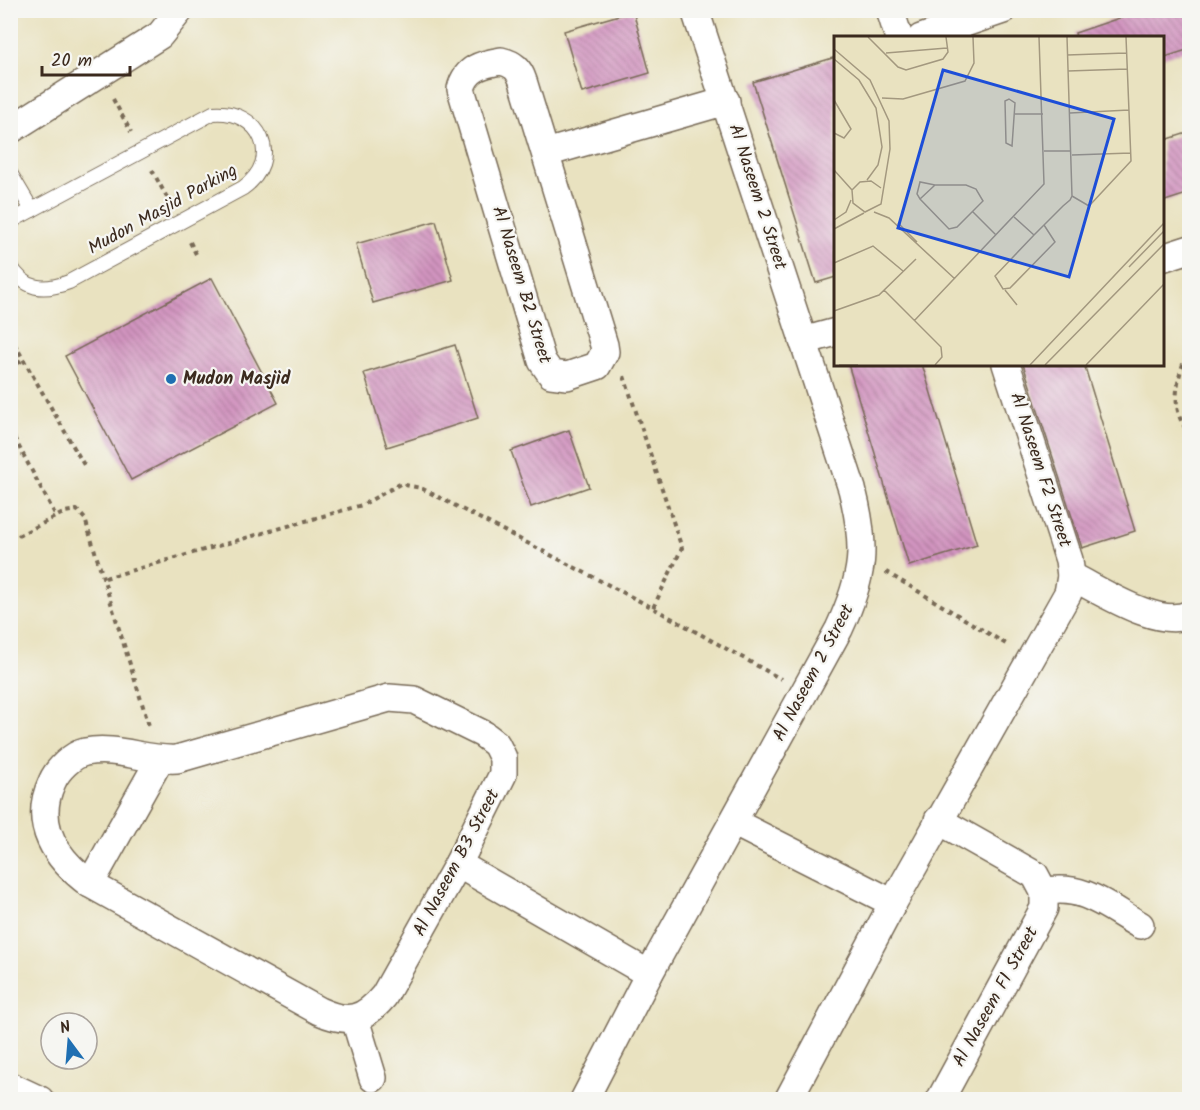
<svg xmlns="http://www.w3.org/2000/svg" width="1200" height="1110" font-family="Kalam,sans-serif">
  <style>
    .building { fill: url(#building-back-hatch) }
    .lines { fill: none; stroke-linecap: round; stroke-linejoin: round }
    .lane-casing { stroke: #786a57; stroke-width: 16 }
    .street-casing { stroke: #786a57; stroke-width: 30 }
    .path { stroke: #786a57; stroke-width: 4; stroke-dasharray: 4.5 4.5; stroke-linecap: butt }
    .lane { stroke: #fff; stroke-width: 14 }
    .street { stroke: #fff; stroke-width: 27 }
    .poi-dot { fill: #1f6fb2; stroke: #f6f6f2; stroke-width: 2 }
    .labels { text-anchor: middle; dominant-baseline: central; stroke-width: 4.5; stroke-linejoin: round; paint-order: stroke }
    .street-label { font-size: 18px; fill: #3b2a1e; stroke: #f6f6f2 }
    .poi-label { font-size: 18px; font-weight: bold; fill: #3b2a1e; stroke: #f6f6f2; text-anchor: start }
    .inset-road { fill: none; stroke: #a3987f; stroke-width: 1.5 }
    .view { fill: #1d4ed8; fill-opacity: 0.15; stroke: #1d4ed8; stroke-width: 3 }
    .inset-edge { fill: none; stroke: #3b2a1e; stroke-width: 3 }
  </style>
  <defs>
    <pattern id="building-back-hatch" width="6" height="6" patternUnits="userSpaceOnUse" patternTransform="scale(1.5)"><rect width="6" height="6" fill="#d294c0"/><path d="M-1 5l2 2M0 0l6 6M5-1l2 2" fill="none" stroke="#ac799b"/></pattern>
  </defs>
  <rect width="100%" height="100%" fill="#f6f6f2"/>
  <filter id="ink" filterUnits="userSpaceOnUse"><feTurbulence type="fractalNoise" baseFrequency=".0167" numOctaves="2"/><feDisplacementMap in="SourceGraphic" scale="12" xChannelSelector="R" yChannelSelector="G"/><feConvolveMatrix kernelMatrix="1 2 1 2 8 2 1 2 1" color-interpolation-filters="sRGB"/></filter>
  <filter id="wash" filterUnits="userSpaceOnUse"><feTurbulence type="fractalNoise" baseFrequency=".008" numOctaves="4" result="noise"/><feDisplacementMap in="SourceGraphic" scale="24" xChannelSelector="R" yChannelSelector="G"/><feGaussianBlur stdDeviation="1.35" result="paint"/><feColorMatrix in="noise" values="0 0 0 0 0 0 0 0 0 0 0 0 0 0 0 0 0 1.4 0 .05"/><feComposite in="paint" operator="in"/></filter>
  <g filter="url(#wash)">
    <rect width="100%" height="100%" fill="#e9e2c0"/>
    <g id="blocks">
      <g class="building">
        <path d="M1143,10H1190V49L1162,58V38H1076L1075,33Z"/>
        <path d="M633,11L650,73L582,93L564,31Z"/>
        <path d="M836,57V277L816,283L753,82Z"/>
        <path d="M1190,132V193L1162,202V141Z"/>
        <path d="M436,221L453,280L373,303L356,244Z"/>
        <path d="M212,278L278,403L131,480L65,356Z"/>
        <path d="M455,345L478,418L387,447L364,373Z"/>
        <path d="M848,364H922L977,545L909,566Z"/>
        <path d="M1023,364H1084L1135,531L1082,548Z"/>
        <path d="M569,430L589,487L531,507L511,451Z"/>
      </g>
    </g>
  </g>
  <g filter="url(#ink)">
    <use href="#blocks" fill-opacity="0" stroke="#786a57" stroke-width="1.5"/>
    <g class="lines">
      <g class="lane-casing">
        <g id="lane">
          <path d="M10,173L32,210"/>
          <path d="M10,225L15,219L213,113C260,109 284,159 243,188L69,282C43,292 25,290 10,265"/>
        </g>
      </g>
      <g class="street-casing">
        <g id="street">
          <path d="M890,10L899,38"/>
          <path d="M921,38L1003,10"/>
          <path d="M501,61C514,64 519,69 523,81L604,345L605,352L597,366L567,376L551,374L542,361L461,89C466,68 482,64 501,61Z"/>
          <path d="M10,130L160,35L180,10"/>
          <path d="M546,153L726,101"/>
          <path d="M1162,258L1190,249"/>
          <path d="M803,341L836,332"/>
          <path d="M1071,576C1100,590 1159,630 1190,614"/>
          <path d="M389,698L414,700L483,734L496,744L503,758V774L458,864L384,996C363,1021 348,1024 319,1011L90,884C56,859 32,825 52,782C57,770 72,755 85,752C118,746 145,761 177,759Z"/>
          <path d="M938,820L1035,875L1044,892V908L940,1100"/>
          <path d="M733,822L893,903"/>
          <path d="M458,864L649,974"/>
          <path d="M90,884L159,761"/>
          <path d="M1044,892C1082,883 1108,907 1140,925"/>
          <path d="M355,1019L373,1078"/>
          <path d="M10,1086L40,1100"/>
          <path d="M584,1100L649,974L839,629C864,575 867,548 852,489L695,10"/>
          <path d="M788,1100L893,903L1068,593L1071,576L1069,560L1006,364"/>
        </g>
      </g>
      <g class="path">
        <path d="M113,99L131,132"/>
        <path d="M152,170L170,203"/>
        <path d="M190,242L196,254"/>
        <path d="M10,336L84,465"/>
        <path d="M1190,347C1178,372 1167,411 1190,433"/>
        <path d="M10,368L23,360"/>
        <path d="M624,376L682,548L653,608"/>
        <path d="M10,430L56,516"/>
        <path d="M10,540L65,512L77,510L85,519L150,729"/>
        <path d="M886,572L1006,644"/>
        <path d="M105,578L362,505L400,484L421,488L653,608L781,679"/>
      </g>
      <use href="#lane" class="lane"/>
      <use href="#street" class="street"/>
    </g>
  </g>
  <circle class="poi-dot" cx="171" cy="379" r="6"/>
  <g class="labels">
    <g class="street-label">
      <text transform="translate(757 197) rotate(72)">Al Naseem 2 Street</text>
      <text transform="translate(163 210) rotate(-29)">Mudon Masjid Parking</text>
      <text transform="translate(521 285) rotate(73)">Al Naseem B2 Street</text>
      <text transform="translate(1040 470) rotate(72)">Al Naseem F2 Street</text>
      <text transform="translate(814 673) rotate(-62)">Al Naseem 2 Street</text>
      <text transform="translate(457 863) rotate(-62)">Al Naseem B3 Street</text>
      <text transform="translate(996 997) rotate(-61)">Al Naseem F1 Street</text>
    </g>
    <g class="poi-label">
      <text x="183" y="379">Mudon Masjid</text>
    </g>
  </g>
  <g transform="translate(834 36)">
    <rect width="330" height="330" fill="#e9e2c0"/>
    <path class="inset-road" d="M34,1L64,31L72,34L109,23L114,16L112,1M0,13L36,44L55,85L56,113L47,168L31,176L19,167L18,154L26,146L37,145L47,152M52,17L113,12M233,19L292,17M0,23L25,44L42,72L48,111L44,129L33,144M234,35L293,33M48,62L69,63L131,45L140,27L139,1M175,63L181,67L178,110L172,107L171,65ZM0,64L17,93L10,102L0,97M236,77L295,74M181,78H209M210,115H237M238,119L297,117M0,134L18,154M238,160L255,170L297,125L292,1M86,163L101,149H132L142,153L149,165L123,191L115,193L86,163L83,158L86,146L101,149M40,176L55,182L121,243M139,176L162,199M180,181L200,199M0,184L12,176L17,164M64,187L83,206M210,189L221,206L176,252L169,253L161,240L200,199L229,170L236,164L238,160L233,1M0,193L30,177M0,227L39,210L69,235M295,231L330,195M50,254L107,311L108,321L101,329M171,254L183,269M0,275L45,259L82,223M80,285L210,148L205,1M5,329H24M196,329L330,187M211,329L330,208M252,329L330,248"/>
    <path class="view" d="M109,34L280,83L235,241L64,192Z"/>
    <rect width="330" height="330" class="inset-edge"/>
  </g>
  <rect width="1200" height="1110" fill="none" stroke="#f6f6f2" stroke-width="36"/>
  <g transform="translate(69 1041) rotate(344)"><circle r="28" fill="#f6f6f2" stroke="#aba49d" stroke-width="1.5"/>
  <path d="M0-4.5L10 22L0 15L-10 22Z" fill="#1f6fb2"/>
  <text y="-9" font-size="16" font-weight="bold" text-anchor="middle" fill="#3b2a1e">N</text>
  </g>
  <path d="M42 66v9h88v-9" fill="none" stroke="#3b2a1e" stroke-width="3"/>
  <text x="51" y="66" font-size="18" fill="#3b2a1e" stroke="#f6f6f2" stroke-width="4.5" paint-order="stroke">20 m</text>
</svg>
